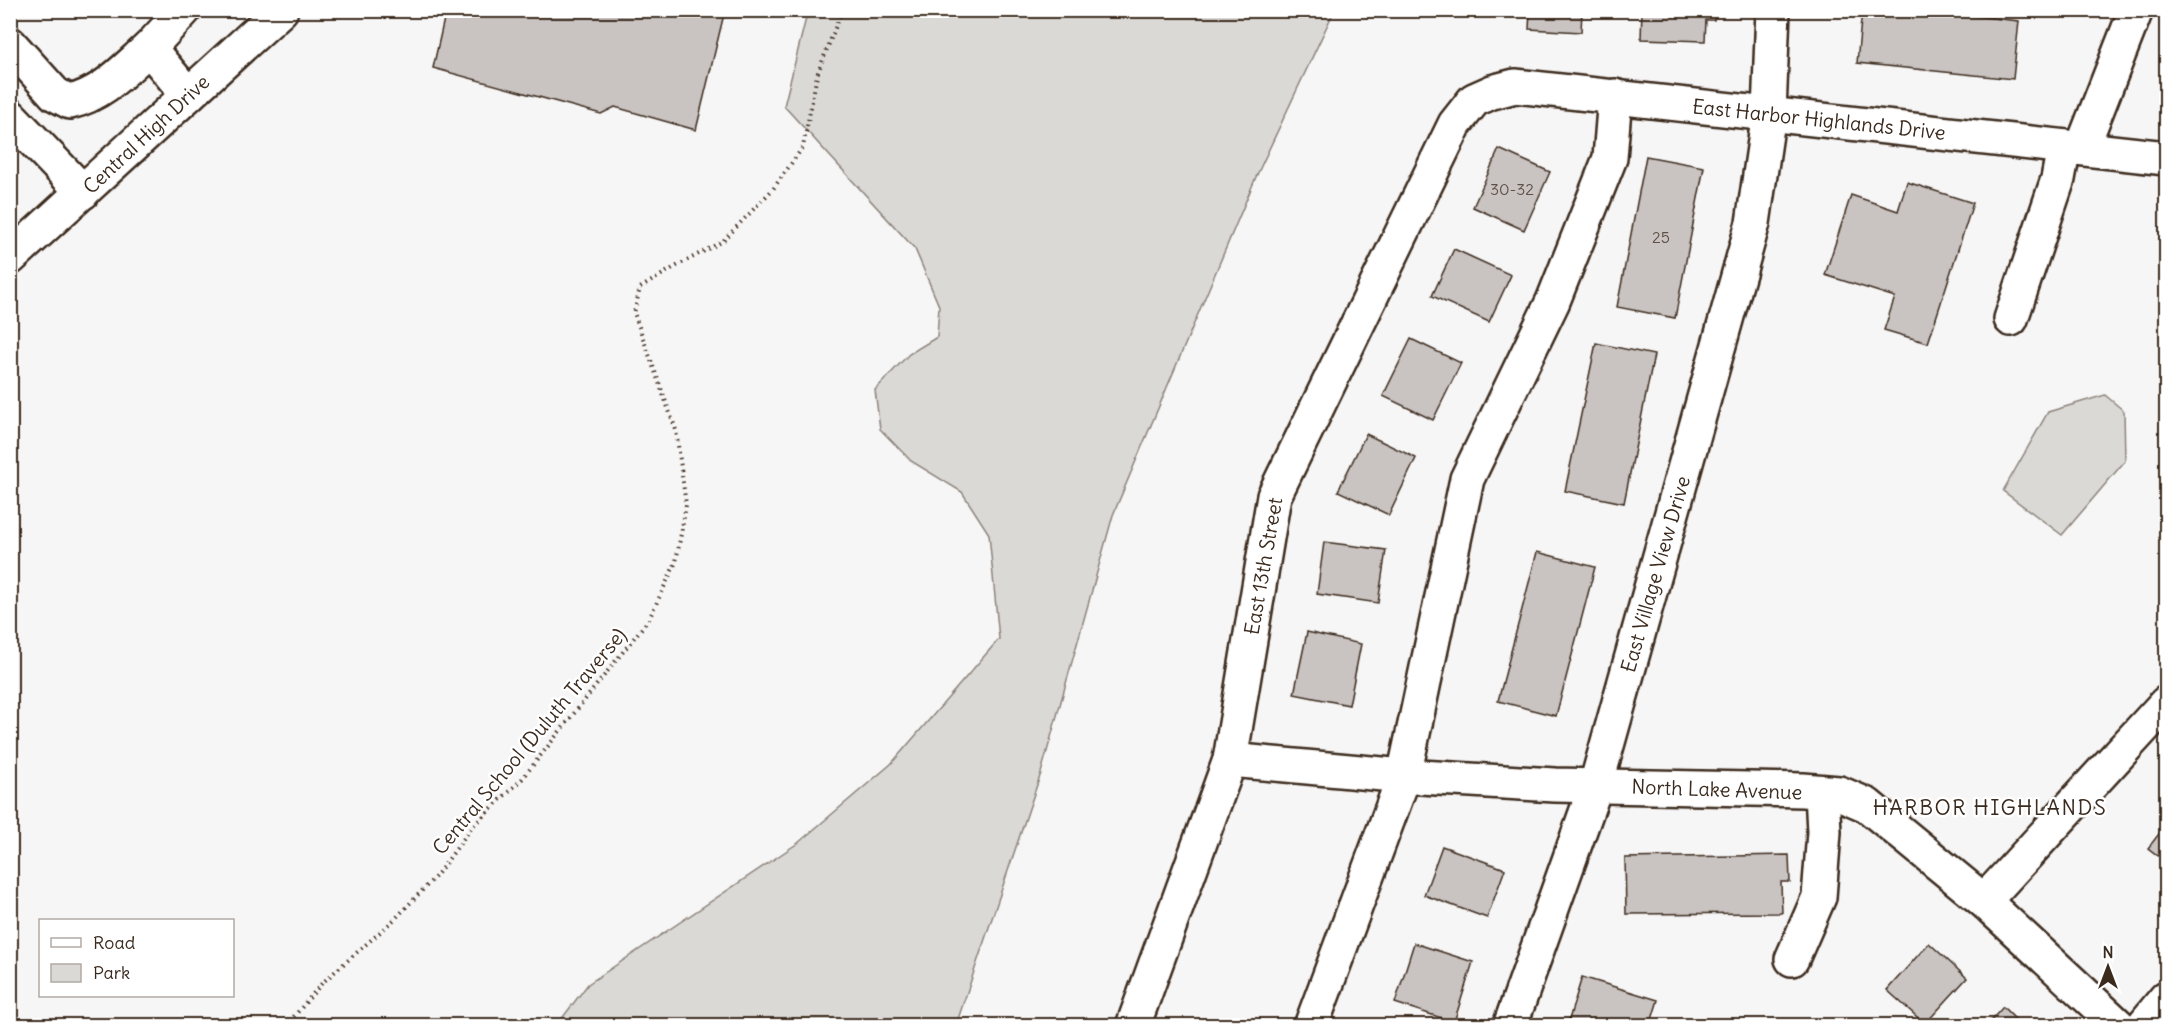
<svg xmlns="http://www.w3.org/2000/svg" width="2177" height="1036" font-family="Delius,sans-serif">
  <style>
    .green { fill: #dbd9d6; stroke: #8b827a; stroke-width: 1.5 }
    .building { fill: #c9c3c1; stroke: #3b2a1e; stroke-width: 1.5 }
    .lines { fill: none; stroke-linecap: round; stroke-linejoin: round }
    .minor-casing { stroke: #3b2a1e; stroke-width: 38 }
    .path { stroke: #3b2a1e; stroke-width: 4; stroke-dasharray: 1.5 4.5; stroke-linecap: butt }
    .minor { stroke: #fff; stroke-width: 33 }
    .labels { text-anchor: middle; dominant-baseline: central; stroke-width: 5; stroke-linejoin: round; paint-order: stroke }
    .number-label { font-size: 16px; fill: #5e5047 }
    .street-label { font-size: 20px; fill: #3b2a1e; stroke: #fff }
    .neighbourhood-label { font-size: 21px; letter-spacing: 1.5px; fill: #3b2a1e; stroke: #fff }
  </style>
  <rect width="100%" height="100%" fill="#f7f6f6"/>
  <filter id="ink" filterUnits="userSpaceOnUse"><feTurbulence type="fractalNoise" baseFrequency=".0167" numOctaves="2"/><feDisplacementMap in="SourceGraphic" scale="12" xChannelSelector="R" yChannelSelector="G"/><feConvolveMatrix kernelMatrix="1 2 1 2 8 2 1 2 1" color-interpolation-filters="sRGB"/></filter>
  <g filter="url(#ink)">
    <g class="green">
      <path d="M808,10L1334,11L1256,177L1113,515L1041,773L956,1025H557L588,984L798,843L891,764L999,639L989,534L962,492L911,461L880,429L875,390L909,354L937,337L939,306L915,249L784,106Z"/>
      <path d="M2105,395L2124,411L2125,461L2062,535L2003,491L2048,412Z"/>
    </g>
    <g class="building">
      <path d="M446,10H725L696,130L615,107L601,114L433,68Z"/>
      <path d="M1530,10H1582L1581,32L1529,29Z"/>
      <path d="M1642,10H1715L1714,20H1706L1705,41L1641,39Z"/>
      <path d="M1862,10H1921L2019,21L2013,79L1857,63Z"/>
      <path d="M1499,149L1550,172L1524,230L1473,207Z"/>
      <path d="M1646,156L1704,167L1675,318L1617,307Z"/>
      <path d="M1907,182L1973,203L1928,343L1884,330L1895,297L1825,275L1851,195L1898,211Z"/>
      <path d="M1454,249L1511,275L1489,322L1432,296Z"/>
      <path d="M1411,339L1461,363L1433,420L1383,396Z"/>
      <path d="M1596,343L1654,355L1624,503L1565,491Z"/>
      <path d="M1366,434L1416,458L1389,515L1338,491Z"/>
      <path d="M1324,542L1386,550L1378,603L1317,594Z"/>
      <path d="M1537,552L1595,567L1556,716L1498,701Z"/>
      <path d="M1307,632L1361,644L1349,705L1294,694Z"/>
      <path d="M2166,825V862L2148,848Z"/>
      <path d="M1442,846L1505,869L1487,918L1424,895Z"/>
      <path d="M1789,855L1790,882H1781L1782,913L1626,914L1625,858Z"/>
      <path d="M1414,943L1473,962L1454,1022L1395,1003Z"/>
      <path d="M1929,943L1967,978L1925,1024L1887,990Z"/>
      <path d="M1582,977L1658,1000L1650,1026H1567Z"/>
      <path d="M2003,1007L2022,1026H1986Z"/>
    </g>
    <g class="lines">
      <g class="minor-casing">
        <g id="minor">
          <path d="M184,10L149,48L188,95"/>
          <path d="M10,44L55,94L70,102C103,94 124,70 149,48"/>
          <path d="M10,116L83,192"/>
          <path d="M2082,148L2136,10"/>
          <path d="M10,258L281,10"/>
          <path d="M2011,319L2058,179L2064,147"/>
          <path d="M1230,760L1404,776L1555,785L1803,790L1839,793L1867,805L1984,901L2119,1026"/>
          <path d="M1984,901L2166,703"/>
          <path d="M1792,959L1819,897L1824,832L1822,792"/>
          <path d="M1133,1026L1230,760L1274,496L1455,124L1474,100L1492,92L1515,86L2166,158"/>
          <path d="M1311,1026L1404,776L1467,479L1553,301L1610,158L1615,96"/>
          <path d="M1510,1026L1596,785L1753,223L1769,113L1773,10"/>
          <path d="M2143,1026L2166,998"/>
        </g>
      </g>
      <path class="path" d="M286,1026L322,983L395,919L436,876L473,826L522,779L649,619L676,562L686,505L676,430L634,313L640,288L673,268L723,241L773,189L803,147L817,75L842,10"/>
      <use href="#minor" class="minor"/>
    </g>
  </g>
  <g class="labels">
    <g class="number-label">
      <text x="1512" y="189">30-32</text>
      <text x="1661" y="237">25</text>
    </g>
    <g class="street-label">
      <text transform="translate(1819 119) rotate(6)">East Harbor Highlands Drive</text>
      <text transform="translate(146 134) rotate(-43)">Central High Drive</text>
      <text transform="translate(1263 566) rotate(-80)">East 13th Street</text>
      <text transform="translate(1655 574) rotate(-74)">East Village View Drive</text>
      <text transform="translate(529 741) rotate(-50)">Central School (Duluth Traverse)</text>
      <text transform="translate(1717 789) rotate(2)">North Lake Avenue</text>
    </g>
    <g class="neighbourhood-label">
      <text x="1990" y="807">HARBOR HIGHLANDS</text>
    </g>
  </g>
  <rect width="2177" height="1036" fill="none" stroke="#fff" stroke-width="36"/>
  <rect x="18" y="18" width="2141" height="1000" fill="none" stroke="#3b2a1e" stroke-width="2" filter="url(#ink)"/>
  <rect x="39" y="919" width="195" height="78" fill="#ffffff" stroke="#b1aaa5" stroke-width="1.5"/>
  <rect x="51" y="938" width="30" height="9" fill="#ffffff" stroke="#b1aaa5" stroke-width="1.5"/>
  <text x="93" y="949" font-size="18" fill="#3b2a1e">Road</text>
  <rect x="51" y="964" width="30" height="18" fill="#dbd9d6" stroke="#b1aaa5" stroke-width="1.5"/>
  <text x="93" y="979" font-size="18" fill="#3b2a1e">Park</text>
  <g transform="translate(2108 967)" stroke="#ffffff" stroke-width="4.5" paint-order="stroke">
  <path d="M0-4.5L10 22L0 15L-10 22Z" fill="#3b2a1e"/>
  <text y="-9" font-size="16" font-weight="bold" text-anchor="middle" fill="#3b2a1e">N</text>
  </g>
</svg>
